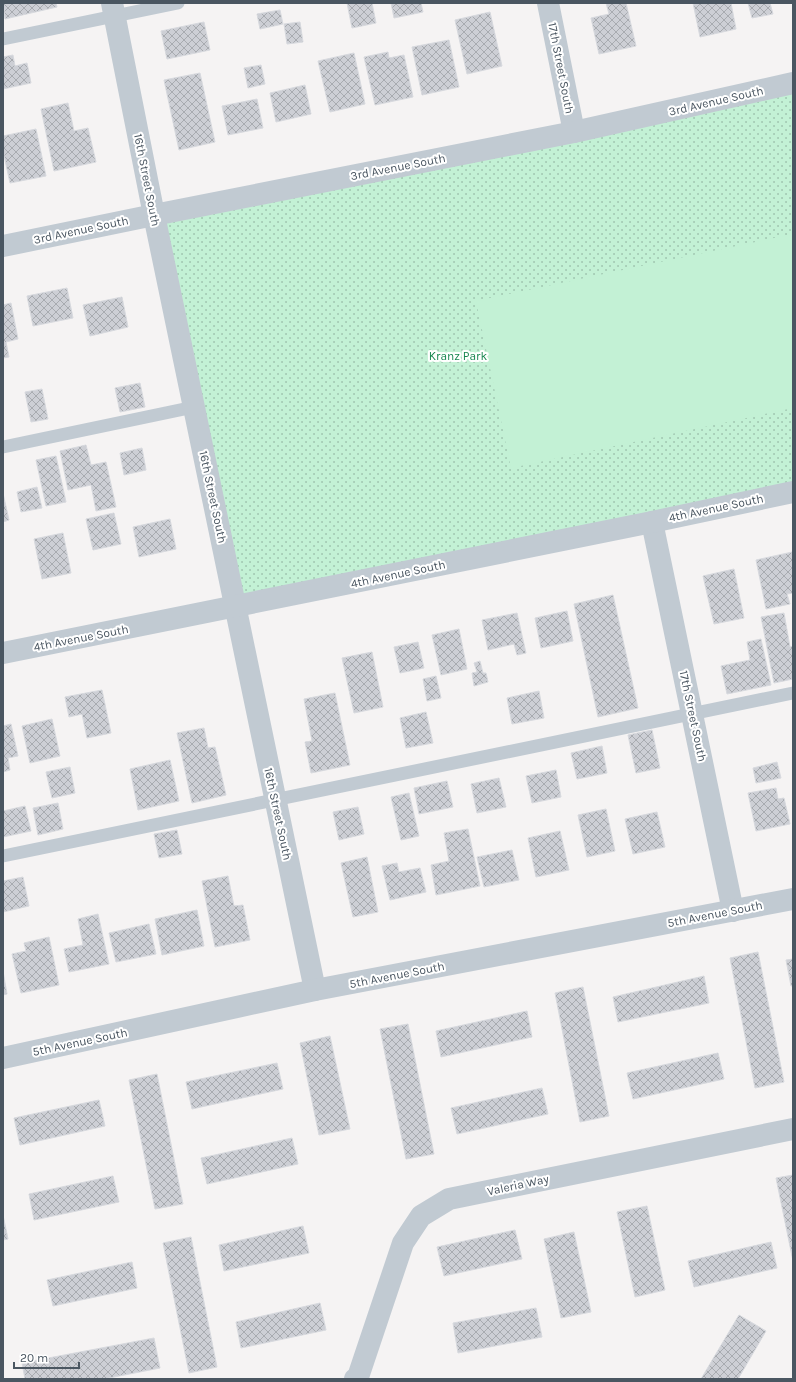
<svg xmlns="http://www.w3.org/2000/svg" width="796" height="1382" font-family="Karla,sans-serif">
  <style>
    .grass { fill: url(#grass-dots) }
    .garden { fill: #c3f1d5 }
    .building { fill: url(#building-cross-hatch); stroke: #d7d9de }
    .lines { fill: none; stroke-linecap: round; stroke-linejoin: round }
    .service { stroke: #c1cad2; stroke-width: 13 }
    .minor { stroke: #c1cad2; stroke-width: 22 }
    .labels { text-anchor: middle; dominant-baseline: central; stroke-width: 4; stroke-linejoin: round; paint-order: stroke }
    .street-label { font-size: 12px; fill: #4a5661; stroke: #fff }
    .park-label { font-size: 12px; fill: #17864f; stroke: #fff }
  </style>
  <defs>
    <pattern id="grass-dots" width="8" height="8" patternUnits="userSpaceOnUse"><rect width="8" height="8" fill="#c3f1d5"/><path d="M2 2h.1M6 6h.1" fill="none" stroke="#a0c6b0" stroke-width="1.8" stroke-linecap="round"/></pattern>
    <pattern id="building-cross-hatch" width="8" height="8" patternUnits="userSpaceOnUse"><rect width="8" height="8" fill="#cdcfd5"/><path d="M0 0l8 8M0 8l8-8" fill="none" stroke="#a8abb0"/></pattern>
  </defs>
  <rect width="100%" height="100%" fill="#f5f3f3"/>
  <path class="grass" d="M793,81V490L236,607L154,215Z"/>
  <path class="garden" d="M793,234V408L511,468L476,301Z"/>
  <g class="building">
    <path d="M3,3H56L57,7L5,19Z"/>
    <path d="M347,3H372L376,23L352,28Z"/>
    <path d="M391,3H421L423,12L394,18Z"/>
    <path d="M606,3H626L636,46L599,54L591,18L609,14Z"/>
    <path d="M693,3H731L736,29L700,37Z"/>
    <path d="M748,3H770L773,14L752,18Z"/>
    <path d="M280,10L283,24L260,29L257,14Z"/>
    <path d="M490,12L502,66L467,74L455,20Z"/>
    <path d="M204,22L210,50L167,59L161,31Z"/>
    <path d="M300,22L303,42L287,44L284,24Z"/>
    <path d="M449,40L459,87L422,95L412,47Z"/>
    <path d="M388,52L389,58L404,55L413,97L375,105L364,57Z"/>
    <path d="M354,53L365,104L330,112L318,61Z"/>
    <path d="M13,55L15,66L27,63L31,83L3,89V57Z"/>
    <path d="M261,65L265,84L248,88L244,68Z"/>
    <path d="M200,73L215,142L179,150L164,80Z"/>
    <path d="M305,85L311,114L276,122L270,93Z"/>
    <path d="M257,99L263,128L228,135L222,106Z"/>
    <path d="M68,103L74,131L88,128L96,162L54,171L41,109Z"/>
    <path d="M36,129L46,176L10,183L3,151V136Z"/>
    <path d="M67,288L73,318L33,326L27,296Z"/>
    <path d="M122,297L128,327L90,336L83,305Z"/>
    <path d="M11,303L18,339L6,342L9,357L3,358V305Z"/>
    <path d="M140,383L145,407L120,412L115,388Z"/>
    <path d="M42,389L48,419L31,422L25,392Z"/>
    <path d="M86,445L91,465L106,462L116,507L96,511L91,485L68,490L60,451Z"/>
    <path d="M142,448L146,470L124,475L120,453Z"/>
    <path d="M56,456L66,502L46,506L36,460Z"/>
    <path d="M37,487L42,508L21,512L17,492Z"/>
    <path d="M3,493L9,520L3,522Z"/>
    <path d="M114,513L121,544L93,550L86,519Z"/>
    <path d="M170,519L176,549L139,557L133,527Z"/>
    <path d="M63,533L71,573L42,579L34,539Z"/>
    <path d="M792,552L793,558V593L787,594L790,604L766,609L756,560Z"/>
    <path d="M734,569L744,618L714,624L703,576Z"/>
    <path d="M613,595L638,708L598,717L574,604Z"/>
    <path d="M567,611L573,641L541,648L535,618Z"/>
    <path d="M517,613L526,653L517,655L514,644L488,650L482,620Z"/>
    <path d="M784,613L790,647L793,646V679L774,683L761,617Z"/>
    <path d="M459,629L467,669L441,675L432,635Z"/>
    <path d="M761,639L771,685L727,694L721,666L750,660L747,642Z"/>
    <path d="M418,642L424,668L400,673L394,647Z"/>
    <path d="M372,652L383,707L354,713L342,658Z"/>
    <path d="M480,661L483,673H486L488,682L474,686L472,673L477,672L474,663Z"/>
    <path d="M436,676L441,698L427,701L423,679Z"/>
    <path d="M102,690L111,733L87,738L82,714L69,717L65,697Z"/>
    <path d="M539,691L544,718L512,724L507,698Z"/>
    <path d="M335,693L350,765L311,773L305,742L312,741L304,699Z"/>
    <path d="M426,712L433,743L406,748L400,718Z"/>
    <path d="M52,719L60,756L30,763L22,726Z"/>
    <path d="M11,724L18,756L8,758L10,770L3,772V726Z"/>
    <path d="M204,728L208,748L215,747L226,795L192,803L177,733Z"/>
    <path d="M652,730L660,768L636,773L628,735Z"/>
    <path d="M602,746L607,773L577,779L571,753Z"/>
    <path d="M170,760L179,801L138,810L130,769Z"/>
    <path d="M777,762L781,778L756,783L753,768Z"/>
    <path d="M70,767L75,793L52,798L46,772Z"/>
    <path d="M556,770L561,797L532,803L526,776Z"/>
    <path d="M499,778L506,807L477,813L471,784Z"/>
    <path d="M447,781L453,807L419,814L414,788Z"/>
    <path d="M776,788L778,799L784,798L790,824L756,831L748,793Z"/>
    <path d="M409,793L419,836L401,840L391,797Z"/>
    <path d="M58,803L63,829L38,835L33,808Z"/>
    <path d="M25,806L31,831L3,837V811Z"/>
    <path d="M358,807L364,834L339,840L333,812Z"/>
    <path d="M606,809L615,851L587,857L578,815Z"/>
    <path d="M657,812L665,847L633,854L625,819Z"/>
    <path d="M468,829L480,886L436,895L431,865L449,861L444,833Z"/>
    <path d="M177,830L182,854L159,858L154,834Z"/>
    <path d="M560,831L569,870L536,877L528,838Z"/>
    <path d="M512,850L519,880L484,887L477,857Z"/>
    <path d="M367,857L378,912L353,917L341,863Z"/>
    <path d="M397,863L399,872L420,868L426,892L390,900L382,866Z"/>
    <path d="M228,876L234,906L243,905L250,940L215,947L202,881Z"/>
    <path d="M23,877L29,906L3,912V881Z"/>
    <path d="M197,910L204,946L162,955L155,919Z"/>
    <path d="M98,914L109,964L69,972L64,949L83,945L78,919Z"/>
    <path d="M149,924L156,954L116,962L109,933Z"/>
    <path d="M49,937L59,985L21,993L12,954L26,951L24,943Z"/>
    <path d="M758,952L784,1082L755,1088L730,958Z"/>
    <path d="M793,959V986H791L786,960Z"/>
    <path d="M3,971L7,994L3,995Z"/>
    <path d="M704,976L709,1003L618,1022L613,997Z"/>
    <path d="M583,987L609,1116L580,1122L555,993Z"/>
    <path d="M527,1011L532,1037L441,1057L436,1031Z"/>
    <path d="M408,1024L434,1154L406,1159L380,1029Z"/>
    <path d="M330,1036L350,1129L319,1135L300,1043Z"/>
    <path d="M718,1053L724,1079L633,1099L627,1073Z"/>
    <path d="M277,1063L283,1089L192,1109L186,1082Z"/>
    <path d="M157,1074L183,1204L155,1209L129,1080Z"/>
    <path d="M542,1088L548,1114L457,1134L451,1108Z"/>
    <path d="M99,1100L105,1126L20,1145L14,1118Z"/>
    <path d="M292,1138L298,1164L207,1184L201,1158Z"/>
    <path d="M793,1175V1261L776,1178Z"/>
    <path d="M113,1176L119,1202L34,1220L29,1194Z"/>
    <path d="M647,1206L665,1290L635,1297L617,1212Z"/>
    <path d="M3,1215L8,1239L3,1240Z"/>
    <path d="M303,1226L309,1253L224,1271L219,1245Z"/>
    <path d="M515,1230L522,1259L444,1276L437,1247Z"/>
    <path d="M574,1232L591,1312L561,1318L544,1239Z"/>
    <path d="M191,1237L217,1367L189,1373L163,1243Z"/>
    <path d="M771,1242L777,1268L694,1287L688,1261Z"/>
    <path d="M132,1262L137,1288L53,1306L47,1280Z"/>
    <path d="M320,1303L326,1330L241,1348L236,1322Z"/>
    <path d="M536,1308L542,1337L458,1353L453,1323Z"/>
    <path d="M739,1315L766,1331L738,1379H701Z"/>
    <path d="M154,1338L160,1368L104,1379H25L22,1363Z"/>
  </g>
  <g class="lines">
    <g class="service">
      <path d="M3,39L178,3"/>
      <path d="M3,447L194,407"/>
      <path d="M3,856L793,693"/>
    </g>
    <g class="minor">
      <path d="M112,3L154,215L315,990"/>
      <path d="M548,3L574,132"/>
      <path d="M3,246L154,215L574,132L793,83"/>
      <path d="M652,522L733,911"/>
      <path d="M3,653L652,522L793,492"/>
      <path d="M3,1058L315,990L793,899"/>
      <path d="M355,1379L358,1377L403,1243L421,1216L449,1199L793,1129"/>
    </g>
  </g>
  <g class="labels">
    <g class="street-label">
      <text transform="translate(561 68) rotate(79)">17th Street South</text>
      <text transform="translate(716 101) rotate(-13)">3rd Avenue South</text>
      <text transform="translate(398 167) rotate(-11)">3rd Avenue South</text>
      <text transform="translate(147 180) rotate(79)">16th Street South</text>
      <text transform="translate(81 230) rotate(-12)">3rd Avenue South</text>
      <text transform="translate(213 497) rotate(78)">16th Street South</text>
      <text transform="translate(716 508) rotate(-12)">4th Avenue South</text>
      <text transform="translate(398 574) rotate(-12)">4th Avenue South</text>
      <text transform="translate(81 638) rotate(-11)">4th Avenue South</text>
      <text transform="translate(693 716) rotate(78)">17th Street South</text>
      <text transform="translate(278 814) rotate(78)">16th Street South</text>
      <text transform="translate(715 914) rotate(-11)">5th Avenue South</text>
      <text transform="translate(397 975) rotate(-11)">5th Avenue South</text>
      <text transform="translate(80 1042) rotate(-12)">5th Avenue South</text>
      <text transform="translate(518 1185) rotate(-12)">Valeria Way</text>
    </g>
    <g class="park-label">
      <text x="458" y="356">Kranz Park</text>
    </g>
  </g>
  <rect width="796" height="1382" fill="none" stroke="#4a5661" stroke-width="8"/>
  <path d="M14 1362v6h65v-6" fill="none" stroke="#4a5661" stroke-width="2"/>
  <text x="20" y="1362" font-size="12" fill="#4a5661" stroke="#ffffff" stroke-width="3" paint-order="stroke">20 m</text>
</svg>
